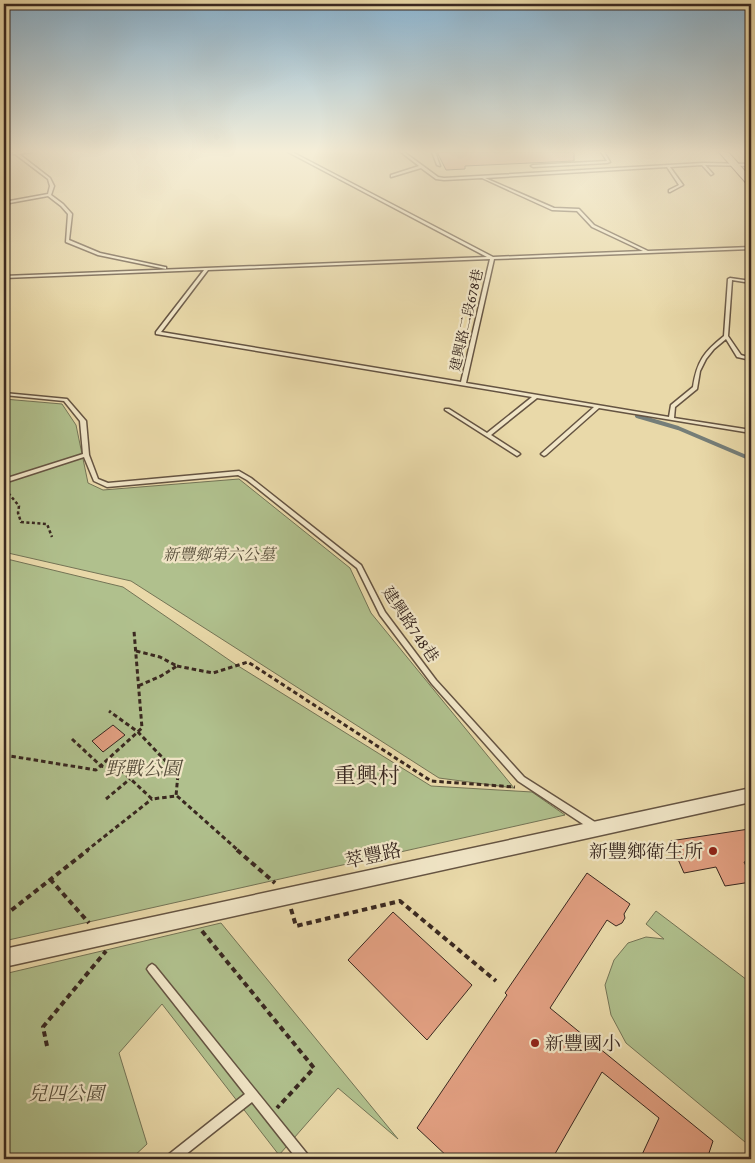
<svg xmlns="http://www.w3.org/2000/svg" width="755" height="1163" font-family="'Gentium Book Plus','Noto Serif TC',serif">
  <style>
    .green { fill: #b0c08d; stroke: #747456 }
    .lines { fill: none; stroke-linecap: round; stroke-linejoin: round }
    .stream-far1 { stroke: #757e79; stroke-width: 3 }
    .stream { stroke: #757e79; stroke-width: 4 }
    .building { fill: #e19f81; stroke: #392820 }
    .lane-casing { stroke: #655442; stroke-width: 3 }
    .street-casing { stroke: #655442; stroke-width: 3 }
    .secondary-casing { stroke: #392820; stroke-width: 2 }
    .path-far2 { stroke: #392820; stroke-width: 2.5; stroke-dasharray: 3 2.5; stroke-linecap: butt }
    .path-far1 { stroke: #392820; stroke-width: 3; stroke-dasharray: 4.5 3; stroke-linecap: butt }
    .path { stroke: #392820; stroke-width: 4; stroke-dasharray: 5.5 4; stroke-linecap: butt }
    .lane { fill: #f1e6c7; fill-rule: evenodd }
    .street { fill: #f1e6c7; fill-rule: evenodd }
    .secondary { fill: #f1e6c7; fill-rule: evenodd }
    .poi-dot { fill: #8f2418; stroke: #f1e6c7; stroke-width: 2 }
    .labels { text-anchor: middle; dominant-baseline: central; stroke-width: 4.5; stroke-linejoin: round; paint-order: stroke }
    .far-street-label { font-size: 14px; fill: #392820; stroke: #f1e6c7 }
    .park-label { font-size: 16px; font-style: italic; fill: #574e3b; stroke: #f1e6c7 }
    .street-label { font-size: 16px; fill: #392820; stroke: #f1e6c7 }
    .near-park-label { font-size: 19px; font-style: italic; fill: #574e3b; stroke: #f1e6c7 }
    .near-poi-label { font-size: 19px; fill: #392820; stroke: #f1e6c7; text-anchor: end }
    .near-street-label { font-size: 19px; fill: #392820; stroke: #f1e6c7 }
    .near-quarter-label { font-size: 22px; fill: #392820; stroke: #f1e6c7 }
  </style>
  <rect width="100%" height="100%" fill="#e9d9a9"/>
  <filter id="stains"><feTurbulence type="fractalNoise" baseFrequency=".004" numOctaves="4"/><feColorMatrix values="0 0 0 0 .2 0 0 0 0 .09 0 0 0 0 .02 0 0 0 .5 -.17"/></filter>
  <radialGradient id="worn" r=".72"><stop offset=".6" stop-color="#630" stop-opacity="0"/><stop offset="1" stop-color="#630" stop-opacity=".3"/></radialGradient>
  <g class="green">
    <path d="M4,399L62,404L76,425L88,483L103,490L239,479L350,568L371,613L514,788L439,778L131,581L8,553L4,555Z"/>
    <path d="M7,559L123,587L235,664L431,786L532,792L565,815L4,941V560Z"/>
    <path d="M656,911L751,983V1147L626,1043L611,1015L605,985L614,960L628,943L646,937L664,939L646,924Z"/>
    <path d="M221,923L398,1139L338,1088L279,1155L162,1004L119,1053L147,1144L131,1159H4V974Z"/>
  </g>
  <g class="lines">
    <path class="stream-far1" d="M637,416L640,417"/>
    <path class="stream" d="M637,416L678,428L751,459"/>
  </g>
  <g class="building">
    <path d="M437,152H574V161L465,166V169L446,170Z"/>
    <path d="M113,725L125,735L103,752L92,741Z"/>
    <path d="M749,829L751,834V860L744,862L751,876V882L725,886L716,867L684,873L670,841Z"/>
    <path d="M587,873L630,904L624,914L625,918L622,923L616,926L607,920L550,1008L713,1141L707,1159H640L659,1118L602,1072L552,1159H450L417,1128L507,995L505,993Z"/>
    <path d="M393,912L472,985L427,1040L348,960Z"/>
  </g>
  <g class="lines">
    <g class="lane-casing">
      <g id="lane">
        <path d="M13,152H32L19,154L50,178L54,186L51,195L63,204L72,214L69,240L100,253L165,267H166V269L98,255L66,242L68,214L61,206L48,196L4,204V202L48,194L50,186L48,179L15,154H13Z"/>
        <path d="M288,152H292L493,257L643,251L592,227L577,211L552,210L482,178L444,180L436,179L421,168L391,177V175L419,166L401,152H404L438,177L444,178L703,163L751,164V166L705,165L713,174L711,175L702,165L670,167L683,185L670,192H669V190L679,185L667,167L485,178L554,208L579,209L594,225L648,251L751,247V249L494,259L466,383L669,417L671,405L693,387C697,361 704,352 724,336L728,279L730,278L751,281V283L732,280L728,336L741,355L751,358V360L737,357L726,339L714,349L706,359L700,371L697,389L675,407L674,418L751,430V433L599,408L546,455L544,456L541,454L542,453L594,407L537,398L491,435L519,453L520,454L517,456L445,410V409H449L487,433L532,397L156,334V332L204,270L4,278V276L487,257ZM490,259L461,382L161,332L208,270Z"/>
        <path d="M432,152H435L440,166L437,165Z"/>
        <path d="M601,152H604L610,162L607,163L533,167L531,166L533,165L607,161Z"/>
        <path d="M4,393L67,399L86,421L89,455L98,479L108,483L239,471L251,478L361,565L385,612L436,680L524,777L598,824L599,827L598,830L595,831L592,830L518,781L432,684L380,615L357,568L247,480L238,475L107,487L94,481L84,457L4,483V479L83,454L80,421L64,401L4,395Z"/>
        <path d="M152,964L155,966L308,1155L309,1159H297L252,1102L180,1159H167L168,1155L245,1094L149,972L147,969L149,966Z"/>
      </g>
    </g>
    <g class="street-casing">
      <path id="street" d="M751,788V802L4,967V949Z"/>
    </g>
    <g class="secondary-casing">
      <path id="secondary" d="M719,152H728L751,178V186L748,185Z"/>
    </g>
    <path class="path-far2" d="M5,489L19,506L18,513L21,522L47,524L52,537"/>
    <g class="path-far1">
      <path d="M136,651L160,657L177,666L161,676L138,686"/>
      <path d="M177,666L213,673L248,662L431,781L515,787"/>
      <path d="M72,739L101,766L122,771L152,799L176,796L178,774L138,732L109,711"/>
      <path d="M4,755L96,770L142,728L134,631"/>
      <path d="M124,771L178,774"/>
      <path d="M177,796L239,851"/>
      <path d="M106,799L130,779"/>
      <path d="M86,851L152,799"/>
    </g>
    <g class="path">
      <path d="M237,850L275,883"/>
      <path d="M50,879L89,923"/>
      <path d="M291,909L296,926L400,901L496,981"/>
      <path d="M4,916L88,850"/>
      <path d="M202,931L314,1068L277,1108"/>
      <path d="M47,1046L43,1027L106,951"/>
    </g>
    <use href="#lane" class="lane"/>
    <use href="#street" class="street"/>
    <use href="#secondary" class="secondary"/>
  </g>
  <linearGradient id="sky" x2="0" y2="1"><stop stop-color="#8ab5d3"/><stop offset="0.48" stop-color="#f5eed8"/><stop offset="1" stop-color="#f5eed8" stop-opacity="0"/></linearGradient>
  <rect width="755" height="315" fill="url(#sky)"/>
  <g class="poi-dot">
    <circle cx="713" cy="851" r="5"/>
    <circle cx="535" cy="1043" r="5"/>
  </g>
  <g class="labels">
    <g class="far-street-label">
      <text transform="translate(466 320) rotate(-77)">建興路二段678巷</text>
    </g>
    <g class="park-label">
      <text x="219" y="554">新豐鄉第六公墓</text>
    </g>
    <g class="street-label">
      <text transform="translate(411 624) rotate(56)">建興路748巷</text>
    </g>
    <g class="near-park-label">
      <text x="143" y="768">野戰公園</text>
      <text x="66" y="1093">兒四公園</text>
    </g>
    <g class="near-poi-label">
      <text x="703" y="851">新豐鄉衛生所</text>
      <text x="545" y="1043" text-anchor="start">新豐國小</text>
    </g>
    <g class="near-street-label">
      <text transform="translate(373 855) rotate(-12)">萃豐路</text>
    </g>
    <g class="near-quarter-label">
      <text x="367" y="775">重興村</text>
    </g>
  </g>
  <rect width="755" height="1163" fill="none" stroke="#e9d9a9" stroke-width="20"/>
  <rect x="5" y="5" width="745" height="1153" fill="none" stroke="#392820" stroke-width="2.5"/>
  <rect x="10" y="10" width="735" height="1143" fill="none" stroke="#392820"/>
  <rect width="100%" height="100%" filter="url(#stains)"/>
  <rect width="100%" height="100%" fill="url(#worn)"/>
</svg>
